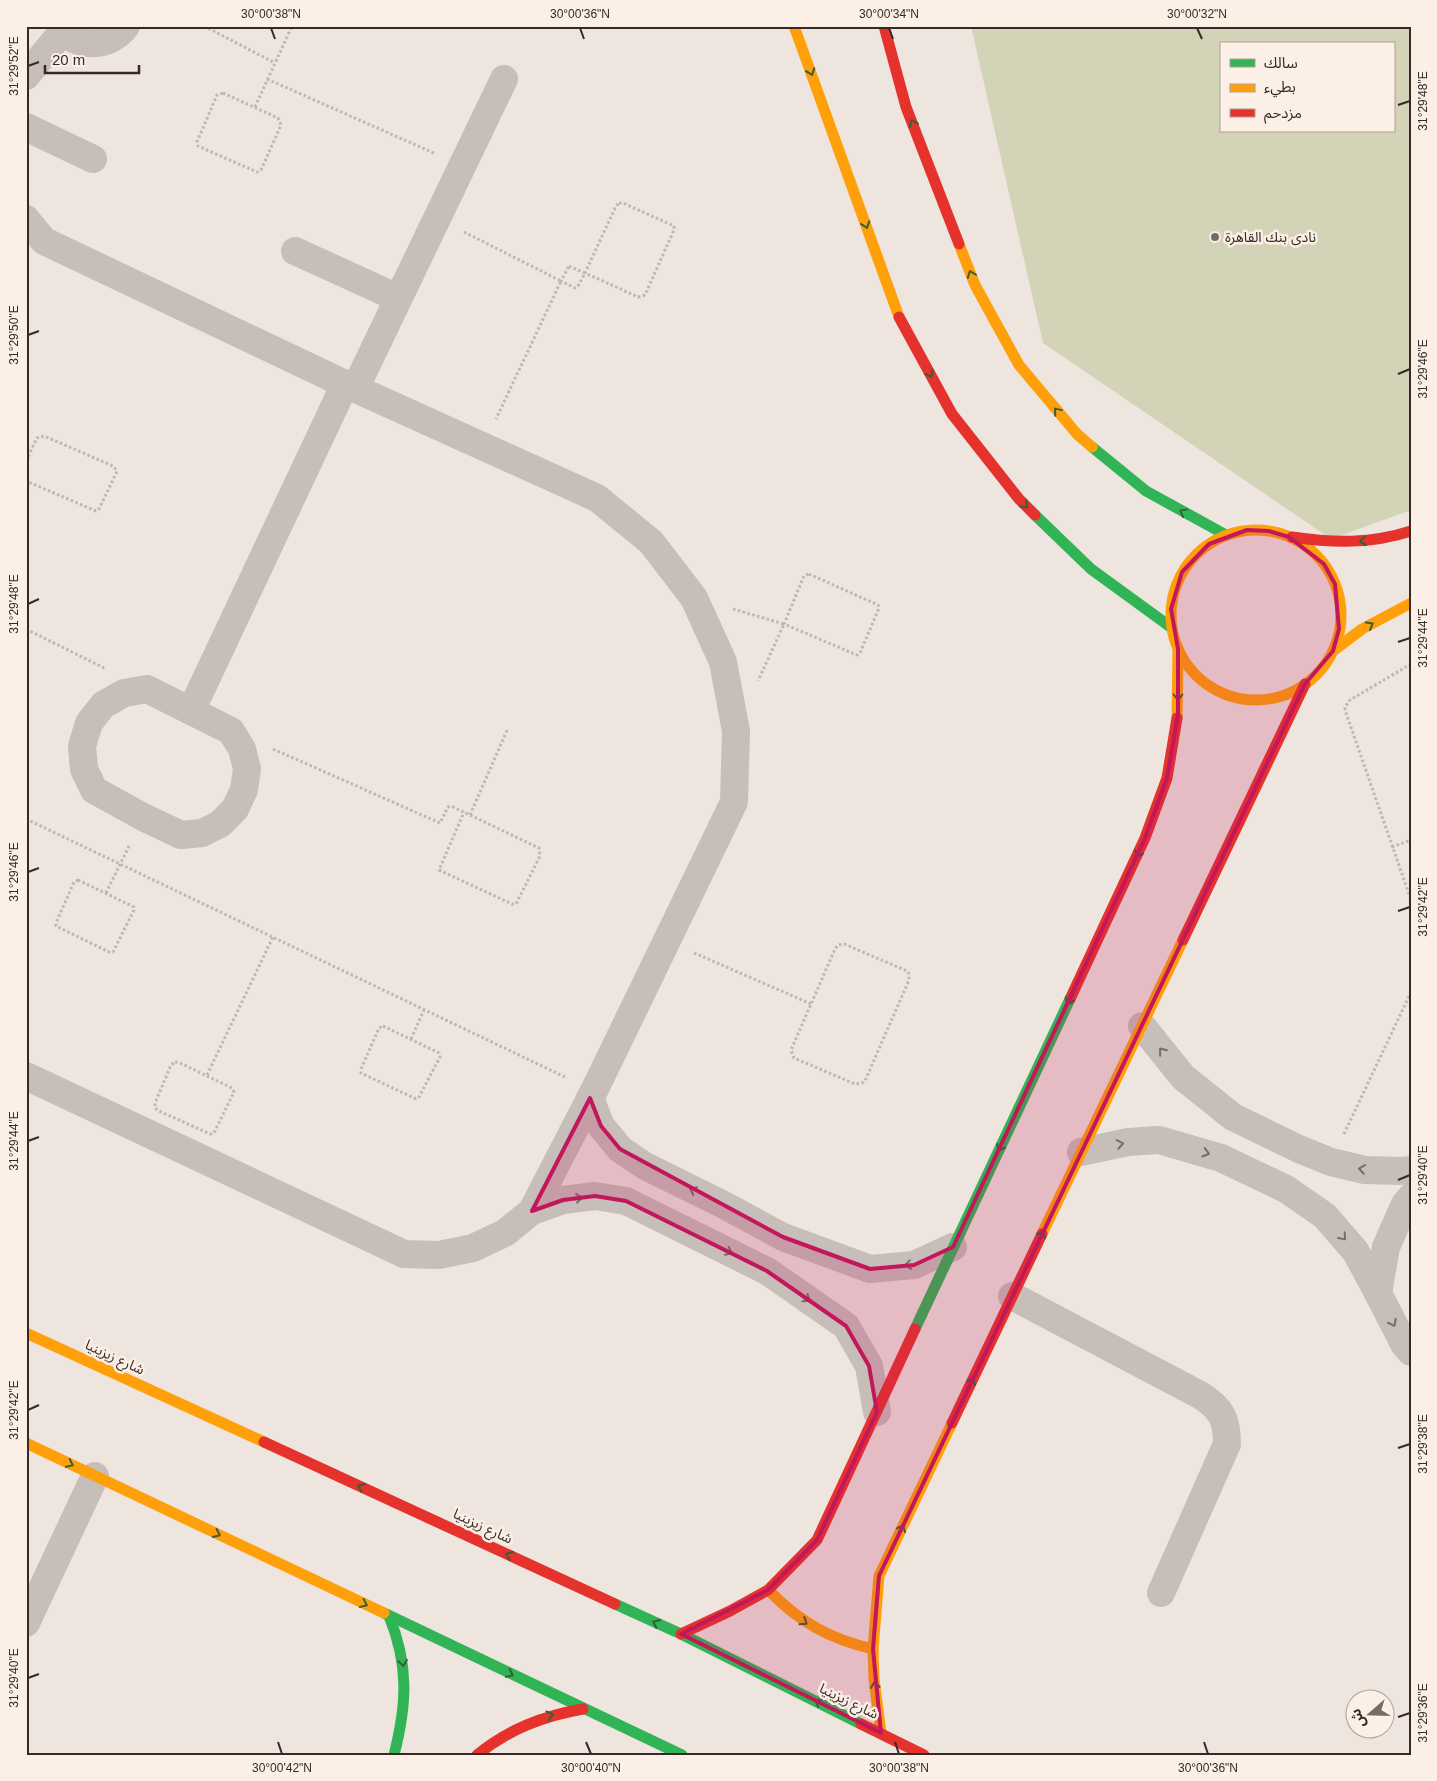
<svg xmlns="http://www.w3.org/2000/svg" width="1437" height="1781" font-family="Helvetica,'Noto Sans Arabic',sans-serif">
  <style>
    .pitch { fill: #d2d3b7; fill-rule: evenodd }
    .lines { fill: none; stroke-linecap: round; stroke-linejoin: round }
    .path { stroke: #c0b6b1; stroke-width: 3; stroke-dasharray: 2.5 2.5; stroke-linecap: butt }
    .street { stroke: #c7bdb9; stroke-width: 28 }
    .fast { stroke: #30b455; stroke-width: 11 }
    .slow { stroke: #ff9f0a; stroke-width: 11 }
    .jam { stroke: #e5322d; stroke-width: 11 }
    .oneway { stroke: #356139 }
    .oneway2 { stroke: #786c68 }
    .marked { fill: #c2185b; fill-opacity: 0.2; stroke: #c2185b; stroke-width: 4; stroke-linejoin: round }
    .ticks { fill: none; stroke: #382926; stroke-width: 2 }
    .poi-dot { fill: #786b67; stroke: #fbefe6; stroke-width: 2 }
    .labels { text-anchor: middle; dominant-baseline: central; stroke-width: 5; stroke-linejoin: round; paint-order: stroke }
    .poi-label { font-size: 14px; fill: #382926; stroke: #fbefe6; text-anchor: start }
    .street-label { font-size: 14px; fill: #382926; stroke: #fbefe6 }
    .neatline { fill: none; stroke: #382926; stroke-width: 2 }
    .ticks-label { font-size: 12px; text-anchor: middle; fill: #382926 }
  </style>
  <rect width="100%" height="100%" fill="#eee5df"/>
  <path class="pitch" d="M971,26H1411V510L1331,539L1043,343ZM1221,44H1393V131H1221Z"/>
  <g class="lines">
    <g class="path">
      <path d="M204,26L275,63"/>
      <path d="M267,79L436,154"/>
      <path d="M223,93L278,118L281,125L261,170L257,172L198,146L197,142L217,95Z"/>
      <path d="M255,107L292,26"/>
      <path d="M619,203H623L674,226V230L645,295L638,297L585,273L616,206Z"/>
      <path d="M464,232L561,281L496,419"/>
      <path d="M569,266L585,273L578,286L575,288L561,281Z"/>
      <path d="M26,461L37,438L44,436L113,466L117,471L99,509L96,511L26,481"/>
      <path d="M809,574L878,605L879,608L860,653L857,655L784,624L804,576Z"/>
      <path d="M733,609L784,624L758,681"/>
      <path d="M26,629L106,669"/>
      <path d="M1411,664L1350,700L1345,707V710L1411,900"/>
      <path d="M273,749L440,823L448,807L451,806L539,848L540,856L516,904H512L439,870L464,812"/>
      <path d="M470,815L508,728"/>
      <path d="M26,819L567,1078"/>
      <path d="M1392,847L1411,840"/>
      <path d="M78,880L134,907V910L113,952H109L56,926V923L74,882Z"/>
      <path d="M106,893L130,844"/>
      <path d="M844,944L907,971L909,974V980L865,1081L862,1083L855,1084L794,1058L791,1050L835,949L838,945Z"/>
      <path d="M694,953L811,1004"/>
      <path d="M383,1026L439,1053L440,1057L419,1097L416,1099L361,1073V1069L379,1028Z"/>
      <path d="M411,1039L424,1010"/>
      <path d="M175,1062L180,1063L232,1088L234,1092L214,1133L210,1134L159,1111L155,1108V1103L171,1065Z"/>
      <path d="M207,1075L273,937"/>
      <path d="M1344,1134L1411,992"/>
    </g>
    <g class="street">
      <path d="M60,26C75,50 110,48 126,26"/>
      <path d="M26,76L63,31"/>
      <path d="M26,127L93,159"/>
      <path d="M26,219L44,241L345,384L597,498L651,542L694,598L723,662L736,731L734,802L594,1091L532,1211"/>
      <path d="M295,251L398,298"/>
      <path d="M355,389L504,79"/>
      <path d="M147,689L231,731L242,749L247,769L244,790L235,809L220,824L202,833L181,835L143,817L94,790L84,769L82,746L89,723L103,705L124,693Z"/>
      <path d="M191,711L345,384"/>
      <path d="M1142,1026L1183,1077L1233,1117L1299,1149L1331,1162L1365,1170L1400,1171L1411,1170"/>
      <path d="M26,1076L404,1254L439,1255L473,1248L505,1233L532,1211L563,1200L595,1196L626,1201L767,1271L846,1326L869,1366L877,1412"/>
      <path d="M590,1098L601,1126L620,1149L645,1166L724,1205L783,1237L870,1269L914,1265L953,1247"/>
      <path d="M1081,1152L1128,1142L1159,1140L1221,1158L1286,1189L1325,1216L1356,1252L1378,1293"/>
      <path d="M1411,1197L1405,1204L1386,1247L1378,1293L1404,1344L1411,1352"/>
      <path d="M1012,1296L1200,1395C1221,1408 1227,1419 1227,1444L1161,1593"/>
      <path d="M26,1623L95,1476"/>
    </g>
    <g class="fast">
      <path d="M1092,447L1146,491L1226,535"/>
      <path d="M1035,515L1091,569L1172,628"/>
      <path d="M915,1329L1070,999"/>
      <path d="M615,1604L681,1634L861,1724"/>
      <path d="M384,1613L682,1755"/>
      <path d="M389,1616C409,1665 407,1704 394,1755"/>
    </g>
    <g class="slow">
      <path d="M794,26L899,317"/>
      <path d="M959,244L975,285L1019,365L1077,434L1092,447"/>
      <circle cx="1256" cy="615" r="85"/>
      <path d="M1333,651L1362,629L1411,603"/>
      <path d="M1177,718L1178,649"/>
      <path d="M1042,1234L1183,940"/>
      <path d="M26,1333L264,1442"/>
      <path d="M26,1443L384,1613"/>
      <path d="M768,1590C800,1622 829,1639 873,1649"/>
      <path d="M881,1733L874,1679L873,1649L879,1576L952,1423"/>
    </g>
    <g class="jam">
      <path d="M884,26L906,107L959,244"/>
      <path d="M899,317L952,414L1019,499L1035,515"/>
      <path d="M1292,537C1333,543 1371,544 1411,531"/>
      <path d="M1183,940L1305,684"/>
      <path d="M1070,999L1145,838L1167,778L1177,718"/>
      <path d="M952,1423L1042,1234"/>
      <path d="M264,1442L615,1604"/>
      <path d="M681,1634L730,1611L768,1590L817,1540L915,1329"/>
      <path d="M861,1724L924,1755"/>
      <path d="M477,1755C509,1729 543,1716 583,1709"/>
    </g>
  </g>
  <defs><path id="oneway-chevron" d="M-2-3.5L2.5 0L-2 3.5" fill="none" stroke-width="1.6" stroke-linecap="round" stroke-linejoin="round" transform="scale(1.25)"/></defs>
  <g class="oneway">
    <use href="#oneway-chevron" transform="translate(811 72) rotate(70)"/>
    <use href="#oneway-chevron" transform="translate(913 123) rotate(-111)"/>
    <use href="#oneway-chevron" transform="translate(866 225) rotate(70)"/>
    <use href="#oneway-chevron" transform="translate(971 274) rotate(-111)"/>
    <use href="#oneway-chevron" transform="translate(930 374) rotate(61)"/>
    <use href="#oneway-chevron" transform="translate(1057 411) rotate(-130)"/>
    <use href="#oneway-chevron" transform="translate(1025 505) rotate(44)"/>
    <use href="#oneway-chevron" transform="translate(1183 512) rotate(-151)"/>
    <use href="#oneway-chevron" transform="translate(1363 541) rotate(174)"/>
    <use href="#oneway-chevron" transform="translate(1370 625) rotate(-30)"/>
    <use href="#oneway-chevron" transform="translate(1178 697) rotate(90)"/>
    <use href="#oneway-chevron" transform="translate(1138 854) rotate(115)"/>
    <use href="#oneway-chevron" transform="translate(1069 1001) rotate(115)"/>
    <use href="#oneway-chevron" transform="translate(1000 1148) rotate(115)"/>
    <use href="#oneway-chevron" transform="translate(1042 1234) rotate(-64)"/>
    <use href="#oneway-chevron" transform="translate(972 1381) rotate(-65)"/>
    <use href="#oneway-chevron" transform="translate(70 1464) rotate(26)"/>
    <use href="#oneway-chevron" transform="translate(361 1487) rotate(-155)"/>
    <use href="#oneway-chevron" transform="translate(902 1528) rotate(-65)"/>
    <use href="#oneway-chevron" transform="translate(217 1534) rotate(25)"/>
    <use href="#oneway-chevron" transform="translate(509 1555) rotate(-155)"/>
    <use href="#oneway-chevron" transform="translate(364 1604) rotate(25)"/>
    <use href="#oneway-chevron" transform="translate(804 1622) rotate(34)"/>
    <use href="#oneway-chevron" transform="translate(656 1623) rotate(-155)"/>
    <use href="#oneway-chevron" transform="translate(403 1663) rotate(81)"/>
    <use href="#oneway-chevron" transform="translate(510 1674) rotate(26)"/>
    <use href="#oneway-chevron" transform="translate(875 1685) rotate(-96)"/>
    <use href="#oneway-chevron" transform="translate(818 1702) rotate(-154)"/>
    <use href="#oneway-chevron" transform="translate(550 1715) rotate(-16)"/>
  </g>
  <g class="oneway2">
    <use href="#oneway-chevron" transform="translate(1162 1051) rotate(-129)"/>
    <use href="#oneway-chevron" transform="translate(1120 1144) rotate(-11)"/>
    <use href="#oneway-chevron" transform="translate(1206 1153) rotate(16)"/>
    <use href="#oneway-chevron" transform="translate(1362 1169) rotate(-171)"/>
    <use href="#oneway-chevron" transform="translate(693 1190) rotate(-154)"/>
    <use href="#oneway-chevron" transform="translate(579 1198) rotate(-7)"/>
    <use href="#oneway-chevron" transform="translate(1343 1237) rotate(49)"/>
    <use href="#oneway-chevron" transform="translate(729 1252) rotate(27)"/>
    <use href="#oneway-chevron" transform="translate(908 1265) rotate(171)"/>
    <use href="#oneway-chevron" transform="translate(807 1299) rotate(35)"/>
    <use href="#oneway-chevron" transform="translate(1393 1323) rotate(63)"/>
  </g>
  <path class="marked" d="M1247,530L1269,531L1289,537L1324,564L1335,584L1339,629L1333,651L1305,684L879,1576L873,1649L881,1733L681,1634L768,1590L817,1540L877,1412L869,1366L846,1326L767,1271L626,1201L595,1196L563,1200L532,1211L590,1098L601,1126L620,1149L783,1237L870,1269L914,1265L953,1247L1145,838L1167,778L1178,714V649L1171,609L1182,572L1209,544Z"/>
  <path class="ticks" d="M271,28L275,39M580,28L584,39M889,28L893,39M1197,28L1202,39M28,66L39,62M1398,105L1410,101M28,335L39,331M1398,374L1410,369M28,604L39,599M1398,642L1410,638M28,872L39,868M1398,911L1410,907M28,1141L39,1137M1398,1180L1410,1175M28,1410L39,1405M1398,1448L1410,1444M28,1678L39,1674M1398,1717L1410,1713M278,1742L282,1754M586,1742L591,1754M895,1742L899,1754M1204,1742L1208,1754"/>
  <circle class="poi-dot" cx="1215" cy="237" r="5"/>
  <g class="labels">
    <g class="poi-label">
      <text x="1225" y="237">نادى بنك القاهرة</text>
    </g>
    <g class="street-label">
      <text transform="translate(115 1357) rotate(25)">شارع زيزينيا</text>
      <text transform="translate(483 1526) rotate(25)">شارع زيزينيا</text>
      <text transform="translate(849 1701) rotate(26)">شارع زيزينيا</text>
    </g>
  </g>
  <rect width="1437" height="1781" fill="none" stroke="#fbefe6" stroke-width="55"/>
  <rect x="1220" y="42" width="175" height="90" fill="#fbefe6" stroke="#ada099"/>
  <rect x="1230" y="59" width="25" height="8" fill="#30b455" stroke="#ada099"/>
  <text x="1264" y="68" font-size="15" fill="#382926">سالك</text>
  <rect x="1230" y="84" width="25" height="8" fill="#ff9f0a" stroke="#ada099"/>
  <text x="1264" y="92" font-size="15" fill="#382926">بطيء</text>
  <rect x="1230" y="109" width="25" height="8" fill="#e5322d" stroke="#ada099"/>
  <text x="1264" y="118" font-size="15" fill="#382926">مزدحم</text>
  <g transform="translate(1370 1714) rotate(250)"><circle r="24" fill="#fbefe6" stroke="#ada099"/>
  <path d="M0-4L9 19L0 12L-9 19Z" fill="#786b67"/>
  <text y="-8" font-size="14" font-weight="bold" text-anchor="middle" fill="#382926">ش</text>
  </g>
  <path d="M45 65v8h94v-8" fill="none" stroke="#382926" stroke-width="2.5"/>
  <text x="52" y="65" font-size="15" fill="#382926" stroke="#fbefe6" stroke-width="4" paint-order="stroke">20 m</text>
  <rect x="28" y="28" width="1382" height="1726" class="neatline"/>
  <g class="ticks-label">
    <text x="271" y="18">30°00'38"N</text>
    <text x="580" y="18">30°00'36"N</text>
    <text x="889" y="18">30°00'34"N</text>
    <text x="1197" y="18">30°00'32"N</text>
    <text transform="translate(14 66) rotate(-90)" y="4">31°29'52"E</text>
    <text transform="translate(1423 101) rotate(-90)" y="4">31°29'48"E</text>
    <text transform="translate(14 335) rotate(-90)" y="4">31°29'50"E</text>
    <text transform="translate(1423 369) rotate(-90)" y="4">31°29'46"E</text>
    <text transform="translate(14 604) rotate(-90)" y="4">31°29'48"E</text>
    <text transform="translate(1423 638) rotate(-90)" y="4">31°29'44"E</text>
    <text transform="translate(14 872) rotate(-90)" y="4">31°29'46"E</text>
    <text transform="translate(1423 907) rotate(-90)" y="4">31°29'42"E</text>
    <text transform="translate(14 1141) rotate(-90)" y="4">31°29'44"E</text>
    <text transform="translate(1423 1175) rotate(-90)" y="4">31°29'40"E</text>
    <text transform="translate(14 1410) rotate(-90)" y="4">31°29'42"E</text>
    <text transform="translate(1423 1444) rotate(-90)" y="4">31°29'38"E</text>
    <text transform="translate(14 1678) rotate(-90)" y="4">31°29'40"E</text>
    <text transform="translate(1423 1713) rotate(-90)" y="4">31°29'36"E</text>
    <text x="282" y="1772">30°00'42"N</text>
    <text x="591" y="1772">30°00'40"N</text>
    <text x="899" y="1772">30°00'38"N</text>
    <text x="1208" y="1772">30°00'36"N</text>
  </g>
</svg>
